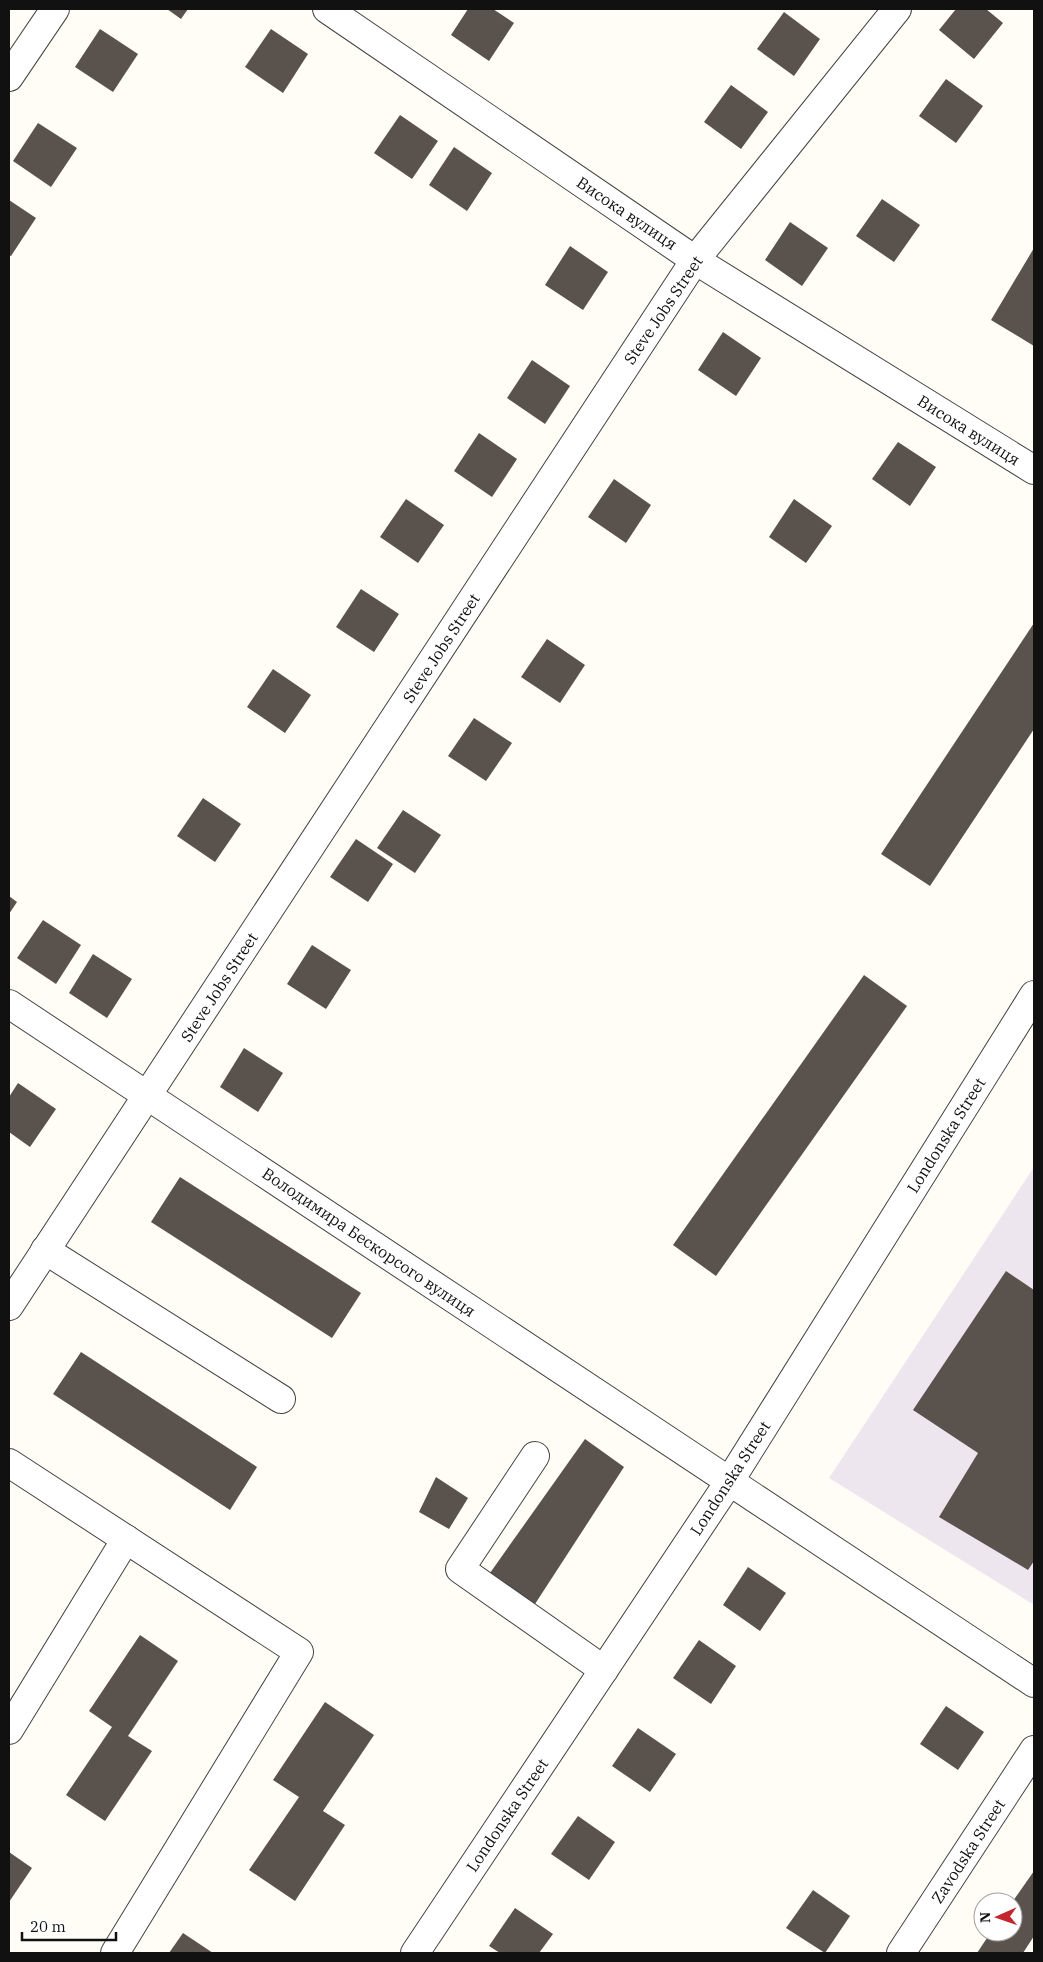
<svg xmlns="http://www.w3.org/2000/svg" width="1043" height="1962" font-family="'IBM Plex Serif',serif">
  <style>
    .industrial { fill: #eee6ef }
    .building { fill: #5a524d }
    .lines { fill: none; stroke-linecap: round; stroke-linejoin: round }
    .minor-casing { stroke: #444; stroke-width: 30 }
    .minor { stroke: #fff; stroke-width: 28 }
    .labels { text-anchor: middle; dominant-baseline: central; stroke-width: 5; stroke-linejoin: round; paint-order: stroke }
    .street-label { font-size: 16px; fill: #111; stroke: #fff }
  </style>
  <rect width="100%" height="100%" fill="#fffdf5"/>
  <path class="industrial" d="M1034,1167V1605L829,1478Z"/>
  <g class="building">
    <path d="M167,9H188L181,19Z"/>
    <path d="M468,9H493L514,23L489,61L451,35Z"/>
    <path d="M956,9H986L1003,23L974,59L939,30Z"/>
    <path d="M784,12L820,39L794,76L757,49Z"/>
    <path d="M100,29L138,54L113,92L75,67Z"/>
    <path d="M271,29L308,54L283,93L245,67Z"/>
    <path d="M946,79L983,106L956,143L919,116Z"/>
    <path d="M731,85L768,112L741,149L704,122Z"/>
    <path d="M400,115L438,141L412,179L374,153Z"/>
    <path d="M38,123L77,148L51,187L13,161Z"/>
    <path d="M454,147L492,173L467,211L429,185Z"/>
    <path d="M882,199L920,225L894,262L856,236Z"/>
    <path d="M9,200L36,218L11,256L9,255Z"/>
    <path d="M790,222L828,248L802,286L765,260Z"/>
    <path d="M570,246L608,272L583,310L545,285Z"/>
    <path d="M1034,248V346L991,320Z"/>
    <path d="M723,332L761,358L736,396L698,370Z"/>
    <path d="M532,360L570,386L545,424L507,398Z"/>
    <path d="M479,433L517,459L492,497L454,471Z"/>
    <path d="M898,442L936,467L910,506L872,479Z"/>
    <path d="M614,479L651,505L626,543L588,517Z"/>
    <path d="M406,499L444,525L418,563L380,537Z"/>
    <path d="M794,499L832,526L806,563L769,537Z"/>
    <path d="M361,589L399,614L374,652L336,627Z"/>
    <path d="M1034,623V729L930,886L881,854Z"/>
    <path d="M547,639L585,665L560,703L521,677Z"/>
    <path d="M273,669L311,695L285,733L247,707Z"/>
    <path d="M474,718L512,743L486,781L448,756Z"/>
    <path d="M203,798L241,824L215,862L177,836Z"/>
    <path d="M403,810L441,835L415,873L377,848Z"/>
    <path d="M356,839L393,864L368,902L330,877Z"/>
    <path d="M9,896L17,902L9,914Z"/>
    <path d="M43,920L81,945L56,984L17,958Z"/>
    <path d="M312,945L351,970L326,1009L287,984Z"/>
    <path d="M93,954L132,979L107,1018L69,993Z"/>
    <path d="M864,975L907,1006L716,1276L673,1245Z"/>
    <path d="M244,1048L283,1073L258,1112L220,1087Z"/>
    <path d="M18,1083L56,1109L30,1147L9,1132V1097Z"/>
    <path d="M180,1177L361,1293L332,1338L151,1222Z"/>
    <path d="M1006,1271L1034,1290V1561L1028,1570L939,1517L978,1453L913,1410Z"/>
    <path d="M81,1352L257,1467L230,1510L53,1394Z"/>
    <path d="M585,1439L624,1467L535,1604L490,1573Z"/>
    <path d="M436,1477L468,1498L449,1529L419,1512Z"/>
    <path d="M748,1567L786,1593L760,1631L723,1605Z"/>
    <path d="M140,1635L178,1661L128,1736L152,1751L105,1821L66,1795L112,1727L89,1711Z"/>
    <path d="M699,1640L736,1666L711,1704L673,1678Z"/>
    <path d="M325,1702L374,1735L323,1811L345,1825L295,1901L249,1870L299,1797L273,1780Z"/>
    <path d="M946,1706L984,1732L958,1770L920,1744Z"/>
    <path d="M638,1728L676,1754L650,1792L612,1766Z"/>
    <path d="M578,1816L615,1842L589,1880L551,1854Z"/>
    <path d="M9,1852L32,1868L9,1902Z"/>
    <path d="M1034,1871V1936L1023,1953H977L991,1932H1013V1901Z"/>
    <path d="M813,1890L850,1916L825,1953L786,1928Z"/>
    <path d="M515,1908L553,1934L539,1953H500L489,1946Z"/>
    <path d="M183,1933L213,1953H169Z"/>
  </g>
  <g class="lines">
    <g class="minor-casing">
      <g id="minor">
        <path d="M327,9L695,260L1034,470"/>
        <path d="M9,77L55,9"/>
        <path d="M9,1004L1034,1683"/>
        <path d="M45,1250L281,1399"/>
        <path d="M9,1306L695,260L897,9"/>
        <path d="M535,1456L460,1569L604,1670"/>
        <path d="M9,1463L299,1652L115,1953"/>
        <path d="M9,1730L126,1539"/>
        <path d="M415,1953L729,1482L1034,995"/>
        <path d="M901,1953L1034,1750"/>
      </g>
    </g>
    <use href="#minor" class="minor"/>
  </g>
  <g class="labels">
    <g class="street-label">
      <text transform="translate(627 213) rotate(34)">Висока вулиця</text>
      <text transform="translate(663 310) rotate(-56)">Steve Jobs Street</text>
      <text transform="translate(969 430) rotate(32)">Висока вулиця</text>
      <text transform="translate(441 648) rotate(-57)">Steve Jobs Street</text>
      <text transform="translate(219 987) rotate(-57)">Steve Jobs Street</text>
      <text transform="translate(946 1135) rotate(-58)">Londonska Street</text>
      <text transform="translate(369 1242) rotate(34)">Володимира Бескорсого вулиця</text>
      <text transform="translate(730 1478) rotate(-57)">Londonska Street</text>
      <text transform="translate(507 1815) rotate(-56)">Londonska Street</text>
      <text transform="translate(968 1851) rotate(-57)">Zavodska Street</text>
    </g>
  </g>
  <rect width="1043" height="1962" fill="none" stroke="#111111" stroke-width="20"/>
  <g transform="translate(998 1917) rotate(268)"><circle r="24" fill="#ffffff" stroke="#a0a0a0"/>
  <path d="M0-4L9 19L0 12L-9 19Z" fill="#c4262e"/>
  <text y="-8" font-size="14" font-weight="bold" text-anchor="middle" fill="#111111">N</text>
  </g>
  <path d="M22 1932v8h94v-8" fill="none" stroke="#111111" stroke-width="2.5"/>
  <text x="30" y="1932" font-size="15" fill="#111111" stroke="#ffffff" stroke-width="4" paint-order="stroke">20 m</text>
</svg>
